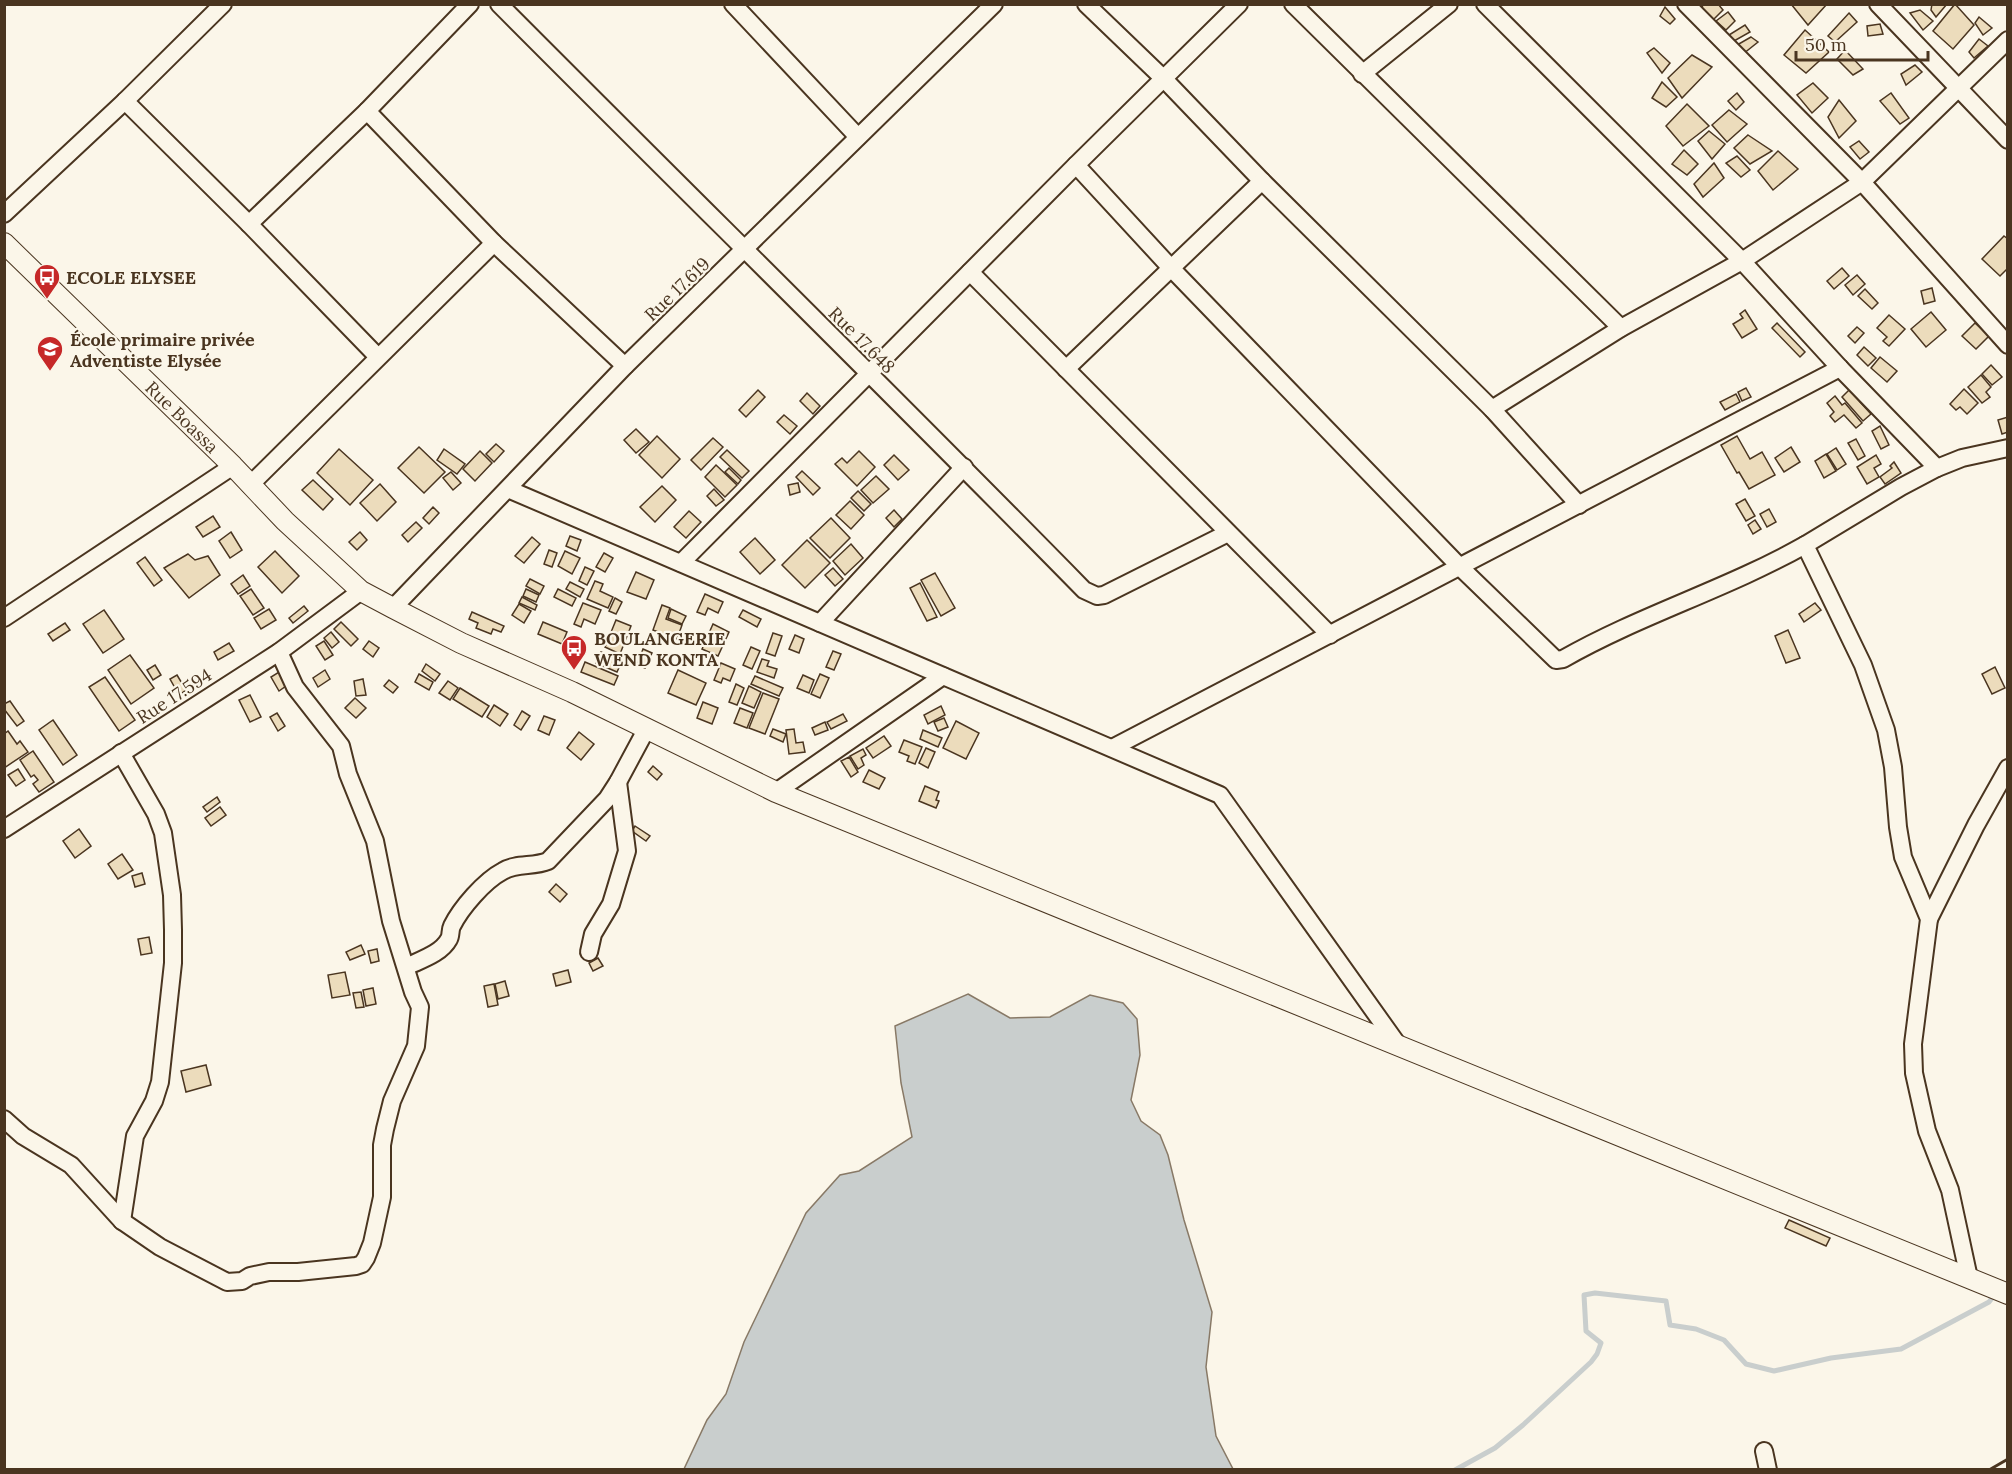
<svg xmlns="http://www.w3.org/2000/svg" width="2012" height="1474" font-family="Lora,serif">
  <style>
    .water { fill: #c9cecd; stroke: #887966; stroke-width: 1.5 }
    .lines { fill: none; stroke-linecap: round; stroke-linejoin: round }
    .stream { stroke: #c9cecd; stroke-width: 5 }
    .building { fill: #ecdcbc; stroke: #4a3520; stroke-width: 1.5 }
    .minor-casing { stroke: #4a3520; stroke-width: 20 }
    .tertiary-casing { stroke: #4a3520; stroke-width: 22 }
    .minor { stroke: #fbf6e9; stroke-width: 16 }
    .tertiary { stroke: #fbf6e9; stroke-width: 20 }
    .wall { stroke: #4a3520; stroke-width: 3 }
    .labels { text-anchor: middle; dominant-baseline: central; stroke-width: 4.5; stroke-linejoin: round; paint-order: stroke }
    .poi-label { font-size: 18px; font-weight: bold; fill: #4a3520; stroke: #fbf6e9; text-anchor: start }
    .street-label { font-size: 18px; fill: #4a3520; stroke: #fbf6e9 }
  </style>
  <rect width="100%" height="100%" fill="#fbf6e9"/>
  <path class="water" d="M968,994L1010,1018L1050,1017L1090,995L1123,1003L1137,1019L1140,1055L1131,1100L1141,1121L1160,1135L1168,1155L1184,1220L1212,1312L1206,1367L1216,1436L1233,1469H684L707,1420L726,1394L744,1342L806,1213L840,1175L859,1171L912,1137L901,1083L895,1026Z"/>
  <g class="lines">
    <path class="stream" d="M1455,1470L1495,1448L1523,1425L1591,1362L1597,1354L1601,1343L1586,1331L1584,1295L1595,1293L1666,1301L1670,1325L1696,1329L1724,1340L1746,1364L1774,1371L1831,1358L1901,1349L1989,1302L1996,1293"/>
  </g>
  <g class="building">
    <path d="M1704,4H1718L1723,10L1713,20L1701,8Z"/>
    <path d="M1791,4H1827L1808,25Z"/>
    <path d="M1932,4H1947L1936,17L1931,10Z"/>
    <path d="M1955,4L1974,25L1953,49L1933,31Z"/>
    <path d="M1665,7L1675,19L1670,24L1660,16Z"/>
    <path d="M1920,10L1933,21L1923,30L1910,13Z"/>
    <path d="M1728,12L1735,21L1726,30L1716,21Z"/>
    <path d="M1849,13L1857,22L1835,42L1828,36Z"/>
    <path d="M1979,17L1992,28L1983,35L1975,23Z"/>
    <path d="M1880,24L1883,34L1868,36L1867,26Z"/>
    <path d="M1745,25L1750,32L1734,41L1729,35Z"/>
    <path d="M1805,30L1829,52L1806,73L1784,55Z"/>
    <path d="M1751,37L1758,42L1743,54L1737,45Z"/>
    <path d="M1979,39L1988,46L1974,58L1969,52Z"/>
    <path d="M1654,48L1670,63L1662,73L1647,53Z"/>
    <path d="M1845,50L1863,69L1853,75L1837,59Z"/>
    <path d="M1692,55L1712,67L1682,98L1668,78Z"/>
    <path d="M1915,65L1922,72L1906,85L1901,74Z"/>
    <path d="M1662,82L1677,97L1666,107L1652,98Z"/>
    <path d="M1813,83L1828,98L1812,113L1797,95Z"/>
    <path d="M1737,93L1744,102L1736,110L1728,101Z"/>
    <path d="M1891,93L1909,118L1900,124L1880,101Z"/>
    <path d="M1839,100L1856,121L1839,138L1828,117Z"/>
    <path d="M1687,104L1709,126L1683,146L1666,126Z"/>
    <path d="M1729,110L1747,124L1727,142L1712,125Z"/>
    <path d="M1709,131L1725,144L1712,159L1698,141Z"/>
    <path d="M1748,135L1772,151L1750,164L1734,148Z"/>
    <path d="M1859,141L1869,152L1860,159L1850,147Z"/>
    <path d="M1684,150L1698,164L1687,175L1672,164Z"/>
    <path d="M1778,151L1798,169L1773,190L1758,171Z"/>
    <path d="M1737,156L1750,170L1741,177L1726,163Z"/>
    <path d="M1714,163L1724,178L1703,197L1694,184Z"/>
    <path d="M2004,236L2008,239V268L2000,276L1982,259Z"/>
    <path d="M1842,268L1849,276L1834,289L1827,281Z"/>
    <path d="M1857,275L1865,284L1853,295L1845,285Z"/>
    <path d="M1932,288L1935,301L1924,304L1921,291Z"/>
    <path d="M1865,289L1878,303L1872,309L1858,296Z"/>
    <path d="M1745,310L1757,329L1742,338L1733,324L1743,318L1740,314Z"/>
    <path d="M1931,312L1946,330L1926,347L1911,329Z"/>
    <path d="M1889,315L1905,329L1889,346L1883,341L1887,337L1877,328Z"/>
    <path d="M1777,323L1805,352L1800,357L1772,328Z"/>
    <path d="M1975,323L1989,336L1976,349L1962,336Z"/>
    <path d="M1857,327L1864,333L1855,343L1848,336Z"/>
    <path d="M1864,347L1876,358L1868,366L1857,355Z"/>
    <path d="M1880,357L1897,371L1887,382L1871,368Z"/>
    <path d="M1991,365L2002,377L1992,385L1982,374Z"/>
    <path d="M1981,375L1991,387L1986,392L1990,397L1982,403L1968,387Z"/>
    <path d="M1746,388L1751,397L1742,401L1738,392Z"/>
    <path d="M1964,389L1978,403L1967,414L1960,407L1956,410L1950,404Z"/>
    <path d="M758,390L765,397L746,417L739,410Z"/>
    <path d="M1849,390L1871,414L1863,421L1842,397Z"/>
    <path d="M807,393L820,406L813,414L800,401Z"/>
    <path d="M1736,394L1740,402L1725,410L1720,402Z"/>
    <path d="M1835,396L1842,405L1845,403L1862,423L1856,428L1844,415L1835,422L1830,416L1834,412L1827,403Z"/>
    <path d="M784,415L797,426L790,434L777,422Z"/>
    <path d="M2008,417V432L2002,434L1998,420Z"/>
    <path d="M1880,426L1889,445L1881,449L1872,431Z"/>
    <path d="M636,429L649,442L636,453L624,440Z"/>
    <path d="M657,436L680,459L662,478L639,455Z"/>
    <path d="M1737,436L1750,459L1762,452L1775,475L1749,489L1739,472L1737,473L1721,445Z"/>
    <path d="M713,438L723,447L701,470L691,460Z"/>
    <path d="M1856,439L1865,456L1858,460L1848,443Z"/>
    <path d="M496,444L504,451L494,462L486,454Z"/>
    <path d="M419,447L445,472L424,493L398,468Z"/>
    <path d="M1791,447L1800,462L1784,472L1775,458Z"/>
    <path d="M1836,448L1846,464L1837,470L1827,454Z"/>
    <path d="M339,449L373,480L350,505L317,473Z"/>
    <path d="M444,449L465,464L457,474L437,460Z"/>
    <path d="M727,450L749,471L742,478L720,457Z"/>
    <path d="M480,451L492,463L475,481L463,469Z"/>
    <path d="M859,451L875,467L857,486L835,464L842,458L847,463Z"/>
    <path d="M1826,454L1836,471L1824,478L1815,461Z"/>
    <path d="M894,455L909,470L898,480L884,465Z"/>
    <path d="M1876,455L1881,464L1874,468L1879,477L1867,484L1857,467Z"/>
    <path d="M1894,462L1901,473L1885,484L1880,477L1892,468L1890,466Z"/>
    <path d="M716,465L737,485L725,497L705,477Z"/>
    <path d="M729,468L741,480L738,484L725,472Z"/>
    <path d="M802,471L820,488L813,495L796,477Z"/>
    <path d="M451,472L461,483L453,490L443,478Z"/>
    <path d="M876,476L889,489L873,503L861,490Z"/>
    <path d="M313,480L333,499L323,510L302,490Z"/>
    <path d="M798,483L800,492L790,495L788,485Z"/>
    <path d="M380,484L396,502L377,521L360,503Z"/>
    <path d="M662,486L676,500L655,522L640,507Z"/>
    <path d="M714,489L724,500L716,506L707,496Z"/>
    <path d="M858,491L871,504L864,511L851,498Z"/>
    <path d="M1745,499L1755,516L1746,521L1736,504Z"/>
    <path d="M850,501L864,515L851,529L836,515Z"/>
    <path d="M433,507L439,513L429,524L423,518Z"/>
    <path d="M1769,509L1776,522L1767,527L1760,514Z"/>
    <path d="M894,510L902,519L894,527L886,518Z"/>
    <path d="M689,511L701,522L686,538L674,527Z"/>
    <path d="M213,516L220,527L203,537L196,527Z"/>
    <path d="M831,518L850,538L830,558L810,538Z"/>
    <path d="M1755,520L1761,529L1753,534L1748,525Z"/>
    <path d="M416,522L422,528L408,542L402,535Z"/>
    <path d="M231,532L242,550L230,558L219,541Z"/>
    <path d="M360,532L367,540L357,550L349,542Z"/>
    <path d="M570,536L581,540L577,551L566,546Z"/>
    <path d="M532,537L540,544L524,563L515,556Z"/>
    <path d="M755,538L775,560L760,574L740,552Z"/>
    <path d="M807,540L830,563L805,588L782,565Z"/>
    <path d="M851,544L863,558L845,575L833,561Z"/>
    <path d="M549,550L557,553L552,567L544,564Z"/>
    <path d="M275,551L299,576L282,593L258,567Z"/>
    <path d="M565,551L580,558L572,574L558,566Z"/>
    <path d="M604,553L613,558L605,572L596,567Z"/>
    <path d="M188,554L195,560L208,556L220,575L189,598L164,568Z"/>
    <path d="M145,557L162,580L154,586L137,563Z"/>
    <path d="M585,567L594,571L587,585L579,581Z"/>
    <path d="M833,568L843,579L835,586L825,575Z"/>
    <path d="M636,572L654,580L646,599L627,592Z"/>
    <path d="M935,573L955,608L941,616L921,580Z"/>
    <path d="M243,575L250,586L238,594L231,584Z"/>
    <path d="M530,579L544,586L540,594L526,586Z"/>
    <path d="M595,581L603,584L600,591L613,597L608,608L587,599Z"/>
    <path d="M570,582L584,589L580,597L566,589Z"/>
    <path d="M920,583L937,617L927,621L910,588Z"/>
    <path d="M251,589L264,608L253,615L240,596Z"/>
    <path d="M526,589L539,595L536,602L523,596Z"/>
    <path d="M558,589L576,598L572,606L554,597Z"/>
    <path d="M705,594L723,602L718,613L708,608L705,615L697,612Z"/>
    <path d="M522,597L537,605L535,610L519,603Z"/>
    <path d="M615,598L622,602L616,614L609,611Z"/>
    <path d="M583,603L601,610L595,624L584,619L581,627L574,624Z"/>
    <path d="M1815,603L1821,610L1804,622L1799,614Z"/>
    <path d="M519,604L531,611L524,623L512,615Z"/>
    <path d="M662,605L670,608L666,619L682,625L677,639L653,630Z"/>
    <path d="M304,606L308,611L293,623L289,618Z"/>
    <path d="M269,609L276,620L261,629L254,618Z"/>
    <path d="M671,609L686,616L682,624L668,618Z"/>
    <path d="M104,610L124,639L103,653L83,624Z"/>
    <path d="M743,610L761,619L757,627L739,617Z"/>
    <path d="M472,612L504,626L501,632L493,629L491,634L476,628L478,623L469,619Z"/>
    <path d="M616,620L631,626L620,654L605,647Z"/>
    <path d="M341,622L358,639L351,646L334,629Z"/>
    <path d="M543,622L567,632L562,644L538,634Z"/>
    <path d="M65,623L70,630L53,641L48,634Z"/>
    <path d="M713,624L729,632L718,656L702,649Z"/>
    <path d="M1788,630L1800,658L1786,663L1775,636Z"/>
    <path d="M331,632L339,642L332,648L324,638Z"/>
    <path d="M773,633L782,636L775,656L766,653Z"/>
    <path d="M795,635L804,639L799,653L789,649Z"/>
    <path d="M324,641L333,655L325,660L316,646Z"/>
    <path d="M369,641L379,648L373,657L363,649Z"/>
    <path d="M229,643L234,651L218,660L214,652Z"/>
    <path d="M751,647L760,651L752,669L743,665Z"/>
    <path d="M643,649L652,653L645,668L637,665Z"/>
    <path d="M833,651L841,654L834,670L826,667Z"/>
    <path d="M601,652L622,661L617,672L596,663Z"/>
    <path d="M130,655L154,688L131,704L108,670Z"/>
    <path d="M762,659L769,661L767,666L777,669L774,678L757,672Z"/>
    <path d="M585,662L618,676L614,685L581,672Z"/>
    <path d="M721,663L735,669L730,681L723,678L721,683L714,680Z"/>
    <path d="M426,664L440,674L435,681L422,671Z"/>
    <path d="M155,665L161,675L153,680L147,670Z"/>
    <path d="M1995,667L2005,688L1992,694L1982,674Z"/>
    <path d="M325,670L330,679L318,687L313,678Z"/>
    <path d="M678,670L706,683L696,705L668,693Z"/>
    <path d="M279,672L286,686L279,691L271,677Z"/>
    <path d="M419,674L433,682L429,690L415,682Z"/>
    <path d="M820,674L829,678L820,698L811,694Z"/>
    <path d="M177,675L186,690L179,695L170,679Z"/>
    <path d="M803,675L814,680L809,693L797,688Z"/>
    <path d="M755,676L783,688L779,696L751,684Z"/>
    <path d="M105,677L135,720L119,731L89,687Z"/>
    <path d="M363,679L366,695L356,696L354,681Z"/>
    <path d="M389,680L398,687L393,693L384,686Z"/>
    <path d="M448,681L458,688L450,700L439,693Z"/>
    <path d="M736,684L744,688L737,705L729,702Z"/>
    <path d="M749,686L761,692L754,708L742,703Z"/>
    <path d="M460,688L489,706L482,717L453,699Z"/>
    <path d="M763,693L779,699L765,734L749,728Z"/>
    <path d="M250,695L261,717L250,722L239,700Z"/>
    <path d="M355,698L366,708L356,718L345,708Z"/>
    <path d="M10,701L24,721L17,726L4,709V704Z"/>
    <path d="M703,702L718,708L712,724L697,718Z"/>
    <path d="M494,705L508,714L500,726L487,717Z"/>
    <path d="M941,706L945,715L928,724L924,715Z"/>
    <path d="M740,708L753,713L747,728L734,723Z"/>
    <path d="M522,711L530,716L521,730L514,725Z"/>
    <path d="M277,713L285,726L278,731L270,717Z"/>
    <path d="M843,714L847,721L831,729L827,722Z"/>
    <path d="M544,716L555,720L549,735L538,730Z"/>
    <path d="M944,718L948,727L938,731L934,722Z"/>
    <path d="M53,720L77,755L63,765L39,730Z"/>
    <path d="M956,721L979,733L966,759L943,748Z"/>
    <path d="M825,722L828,730L815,735L812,728Z"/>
    <path d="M773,729L786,734L783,742L770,736Z"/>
    <path d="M794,729L796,743L803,742L805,752L789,754L786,730Z"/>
    <path d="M923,730L942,738L938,747L920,739Z"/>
    <path d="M8,731L17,744L20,741L28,752L4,768V734Z"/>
    <path d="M579,732L594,744L581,760L567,748Z"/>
    <path d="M884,736L891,746L873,758L866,748Z"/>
    <path d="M904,740L922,747L915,764L907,761L909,756L899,752Z"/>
    <path d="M926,748L935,752L928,768L919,763Z"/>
    <path d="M863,749L866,755L861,758L864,765L858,769L850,756Z"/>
    <path d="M33,751L54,782L39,792L33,784L38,780L34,775L31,777L20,760Z"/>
    <path d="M849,757L858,772L851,777L841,761Z"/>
    <path d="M653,766L662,774L657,780L648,772Z"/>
    <path d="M18,769L25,780L16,786L8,775Z"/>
    <path d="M869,770L885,778L879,789L863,782Z"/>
    <path d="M925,786L939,792L936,800L939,801L936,808L919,801Z"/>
    <path d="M217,797L220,802L207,812L203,807Z"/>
    <path d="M220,807L226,815L211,826L205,818Z"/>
    <path d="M635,826L650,836L646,841L632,831Z"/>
    <path d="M79,829L91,846L75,858L63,841Z"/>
    <path d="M122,854L133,870L118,879L108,864Z"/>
    <path d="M142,873L145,884L135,887L132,876Z"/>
    <path d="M556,884L567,894L560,902L549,892Z"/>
    <path d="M149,937L152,953L141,955L138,939Z"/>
    <path d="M361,945L365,954L350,960L346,952Z"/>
    <path d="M377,949L379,961L371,963L368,951Z"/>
    <path d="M598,958L603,966L593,971L589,963Z"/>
    <path d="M568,970L571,982L556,986L553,974Z"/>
    <path d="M345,972L350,995L332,998L328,975Z"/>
    <path d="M505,981L509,996L498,999L495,984Z"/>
    <path d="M494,984L498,1005L488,1007L484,986Z"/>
    <path d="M373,988L376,1004L366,1006L363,990Z"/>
    <path d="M361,992L364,1007L356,1008L353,993Z"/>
    <path d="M206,1065L211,1085L186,1092L181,1071Z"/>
    <path d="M1789,1220L1830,1238L1826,1246L1785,1228Z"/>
  </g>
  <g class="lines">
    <g class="minor-casing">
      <g id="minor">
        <path d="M499,4C694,200 891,393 1084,590L1097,596L1104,595L1228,533"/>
        <path d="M733,4L858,137"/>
        <path d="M1086,4L1164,79L1262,181L1492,409L1579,505"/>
        <path d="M1293,4L1621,328"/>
        <path d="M1485,4L1742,261L1840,368L1937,468L1962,458L2008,448"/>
        <path d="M1686,4L1862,182L2008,345"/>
        <path d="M1878,4L2008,140"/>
        <path d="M1362,74L1449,4"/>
        <path d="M125,101L249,224L378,357"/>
        <path d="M367,111L494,243L625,366"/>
        <path d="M1076,165L1171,268L1460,567L1556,660L1563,659C1640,615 1727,589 1805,545"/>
        <path d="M4,214L125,101L223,4"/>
        <path d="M249,224L367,111L470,4"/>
        <path d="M970,272L1330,635"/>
        <path d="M1066,369L1262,181"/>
        <path d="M1492,409L1621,328L1742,261L1862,182L2008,40"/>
        <path d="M1937,468L1901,487L1805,545L1863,665L1886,730L1893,767L1898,827L1903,857L1929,919L1913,1044L1914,1073L1927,1131L1950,1190L1969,1278"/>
        <path d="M250,485L494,243"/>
        <path d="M508,489L1220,795L1398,1045"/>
        <path d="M681,563L1076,165L1239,4"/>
        <path d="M393,608L625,366L994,4"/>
        <path d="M4,618L233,466"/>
        <path d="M820,623L964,467"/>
        <path d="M1112,748L1840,368"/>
        <path d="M121,753L156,814L163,833L172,895L173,930V963L160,1082L154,1101L135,1136L122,1221"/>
        <path d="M776,792L943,676"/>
        <path d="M4,829L279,652L361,591"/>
        <path d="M1929,919L1976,825L2008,768"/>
        <path d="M589,952L593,934L611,904L627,851L618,782"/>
        <path d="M406,967C420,960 441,954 449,939C451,936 450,930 452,926C461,908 484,881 503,871C516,863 534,867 548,861L607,799L618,782L647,728"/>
        <path d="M4,1119L23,1136L71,1165L122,1221L160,1247L227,1282L242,1281L250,1276L269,1272H298L356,1266L362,1264L366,1258L372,1243L382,1197V1145L385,1129L392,1101L416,1046L420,1007L413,992L391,921L375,841L348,774L341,746L295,687L279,652"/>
        <path d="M1764,1451L1768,1470"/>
      </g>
    </g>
    <g class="tertiary-casing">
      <g id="tertiary">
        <path id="s1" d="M4,243L233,466L285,521L361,591L393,608L461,643L572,692L776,792L2008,1294"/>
      </g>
    </g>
    <use href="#minor" class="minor"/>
    <use href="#tertiary" class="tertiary"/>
    <path class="wall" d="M1989,1470L2008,1459"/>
  </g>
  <defs>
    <g id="bus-pin" transform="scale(1.35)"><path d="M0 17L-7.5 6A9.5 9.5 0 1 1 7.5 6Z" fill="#c62828" stroke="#fbf6e9"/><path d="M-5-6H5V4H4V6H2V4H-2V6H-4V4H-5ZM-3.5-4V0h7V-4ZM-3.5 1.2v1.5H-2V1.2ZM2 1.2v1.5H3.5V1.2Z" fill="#fff"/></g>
    <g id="school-pin" transform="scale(1.35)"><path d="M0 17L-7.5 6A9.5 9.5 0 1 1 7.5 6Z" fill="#c62828" stroke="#fbf6e9"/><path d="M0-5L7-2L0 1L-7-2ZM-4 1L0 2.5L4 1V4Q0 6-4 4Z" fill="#fff"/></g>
  </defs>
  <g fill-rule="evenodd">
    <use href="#bus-pin" x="47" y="277"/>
    <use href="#school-pin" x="50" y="349"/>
    <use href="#bus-pin" x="574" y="648"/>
  </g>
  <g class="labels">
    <g class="poi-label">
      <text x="66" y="277">ECOLE ELYSEE</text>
      <text x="70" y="339">École primaire privée<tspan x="70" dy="21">Adventiste Elysée</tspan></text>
      <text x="594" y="638">BOULANGERIE<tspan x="594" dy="21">WEND KONTA</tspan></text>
    </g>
    <g class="street-label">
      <text transform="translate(677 289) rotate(-44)">Rue 17.619</text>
      <text transform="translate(862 340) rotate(45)">Rue 17.648</text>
      <text stroke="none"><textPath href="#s1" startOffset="249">Rue Boassa</textPath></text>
      <text transform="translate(174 696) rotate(-33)">Rue 17.594</text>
    </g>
  </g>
  <rect width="2012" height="1474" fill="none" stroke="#4a3520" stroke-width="12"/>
  <path d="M1796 51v9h132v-9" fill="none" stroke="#4a3520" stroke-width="3"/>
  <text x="1805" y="51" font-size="18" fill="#4a3520" stroke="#fbf6e9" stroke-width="4.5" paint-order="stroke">50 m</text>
</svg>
